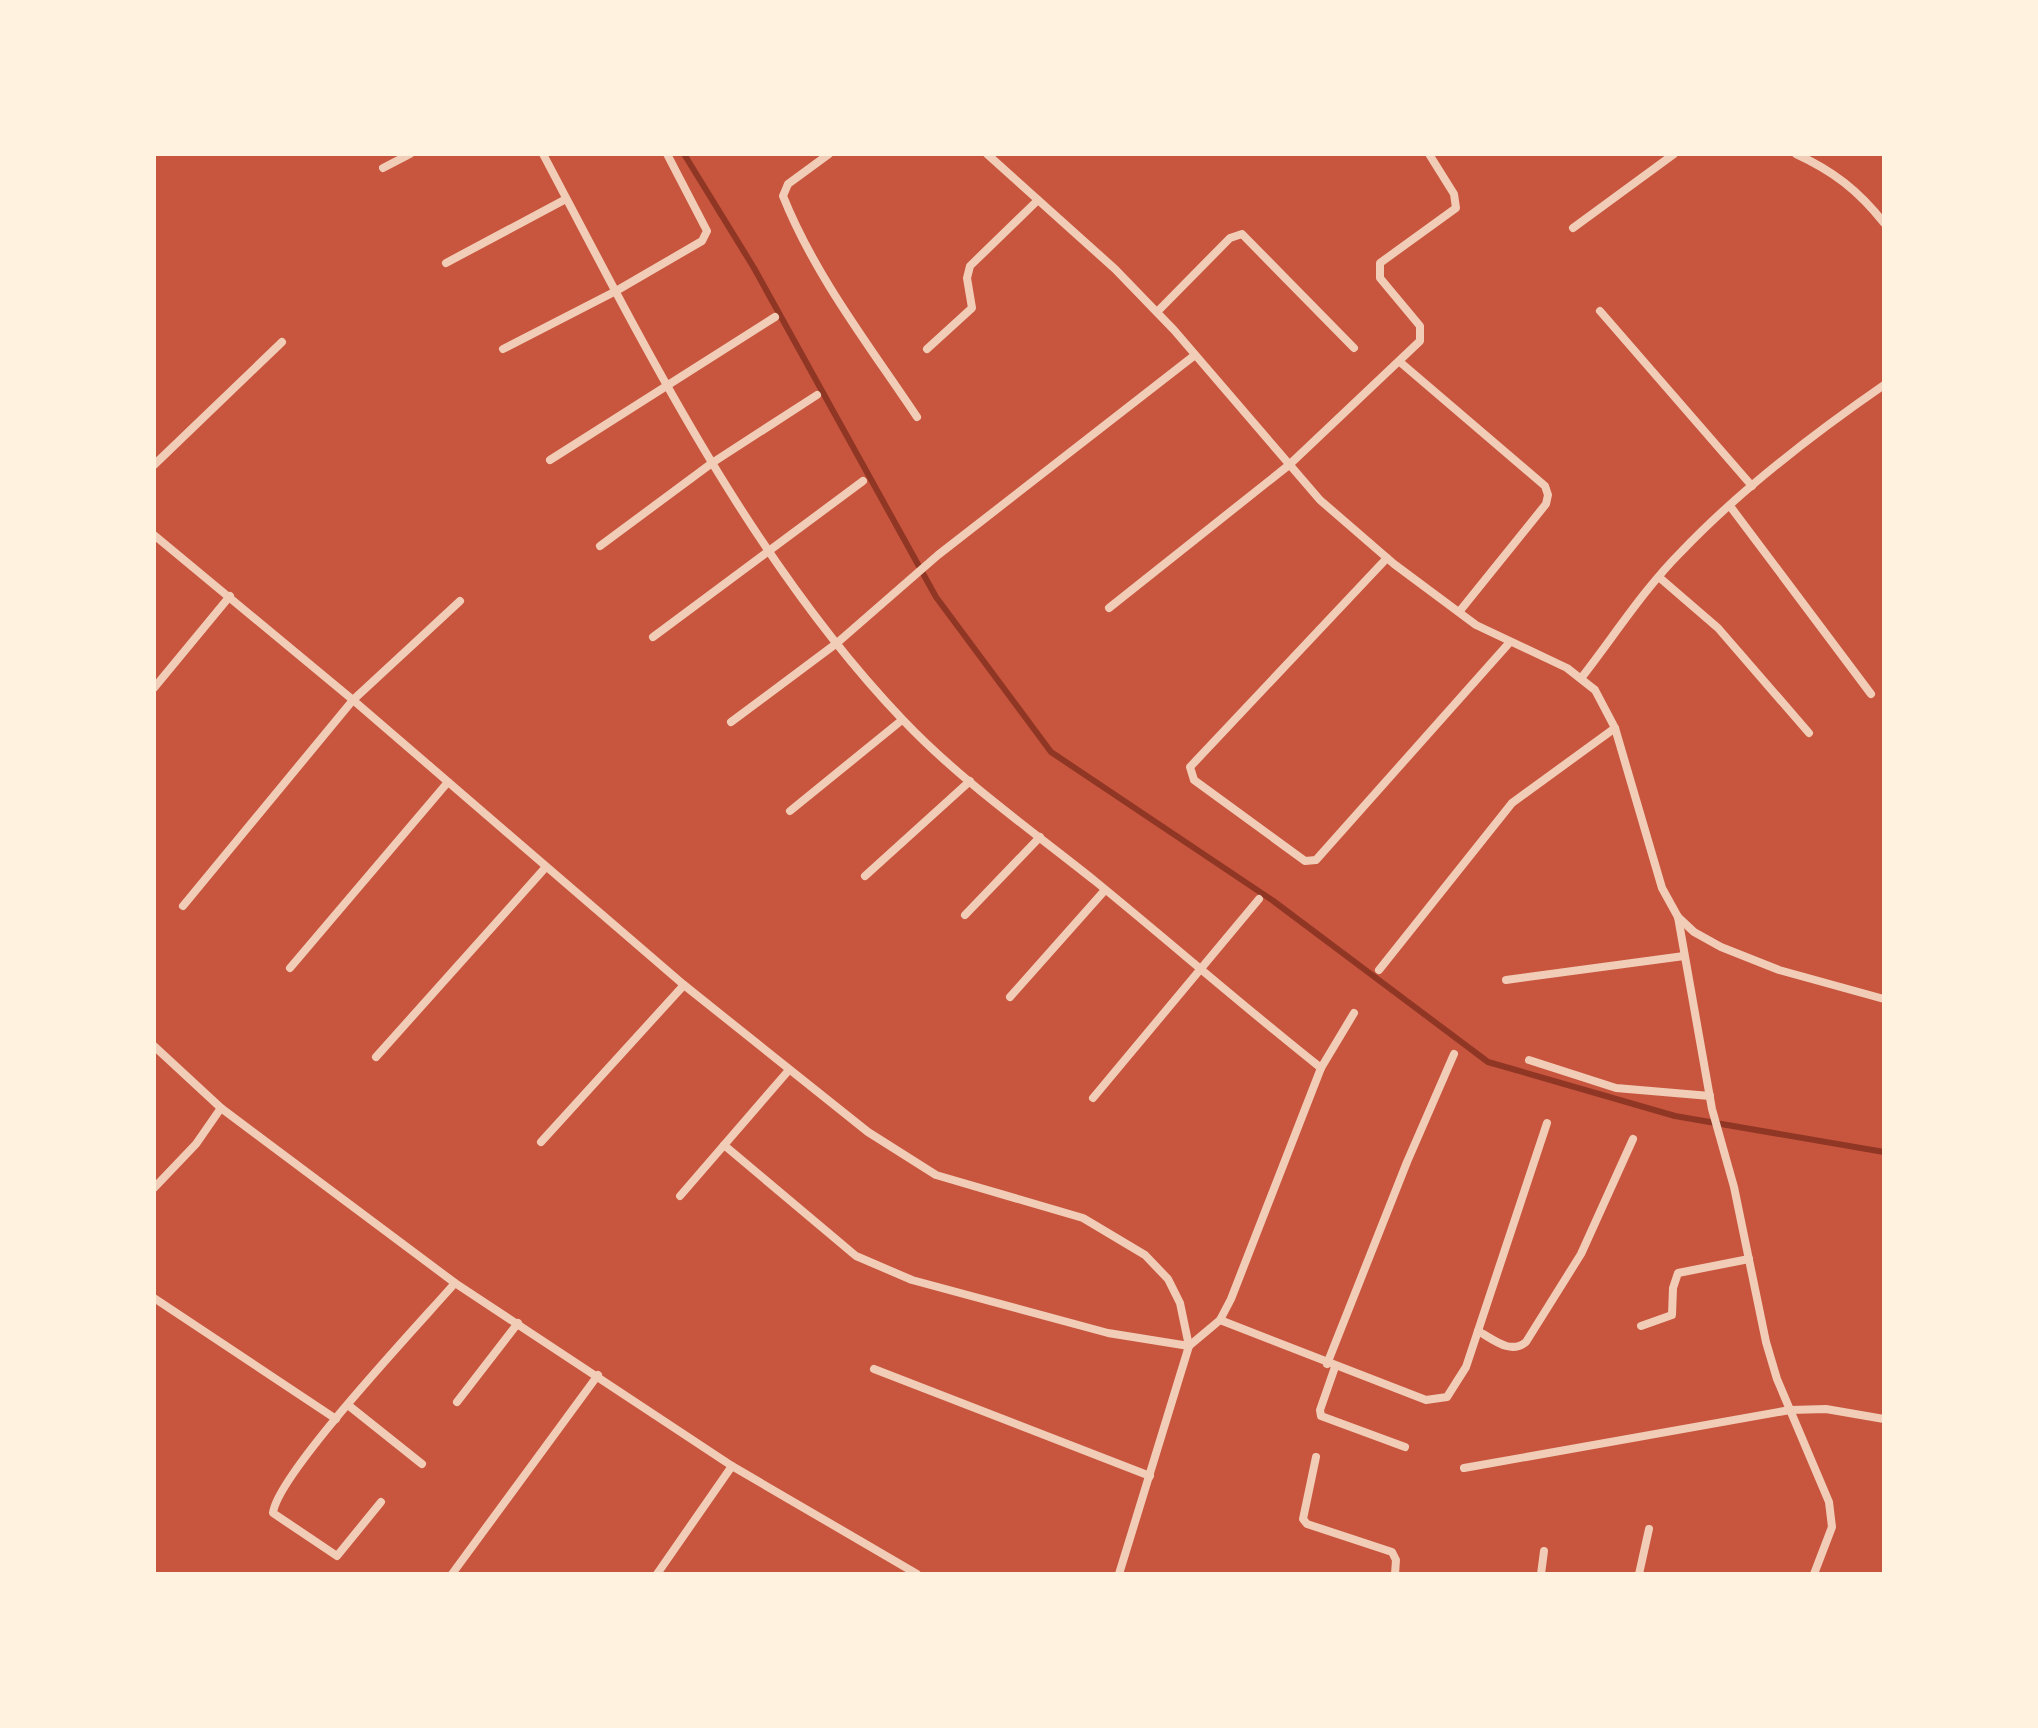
<svg xmlns="http://www.w3.org/2000/svg" width="2038" height="1728" font-family="Quicksand,sans-serif">
  <style>
    .lines { fill: none; stroke-linecap: round; stroke-linejoin: round }
    .stream { stroke: #8f3625; stroke-width: 6 }
    .minor { stroke: #f1ccb7; stroke-width: 8 }
  </style>
  <rect width="100%" height="100%" fill="#c8553d"/>
  <g class="lines">
    <path class="stream" d="M684,154L754,268L936,597L1051,752L1272,900L1488,1062L1675,1116L1884,1152"/>
    <g class="minor">
      <path d="M543,154C645,347 751,561 903,720C960,780 1030,829 1095,881C1171,943 1244,1007 1321,1068"/>
      <path d="M829,154L788,184L783,196C815,276 869,345 917,417"/>
      <path d="M987,154L1115,269L1174,330L1320,500L1394,564L1476,625L1567,668L1595,690L1615,728L1662,888L1678,917L1694,932L1721,947L1779,970L1884,999"/>
      <path d="M1796,154C1833,171 1858,190 1884,223"/>
      <path d="M383,168L410,154"/>
      <path d="M1573,228L1674,154"/>
      <path d="M446,263L566,199"/>
      <path d="M1600,311L1752,486"/>
      <path d="M1157,312L1230,238L1242,234L1354,348"/>
      <path d="M503,349L616,291L702,241L707,231L667,154"/>
      <path d="M927,349L972,308L967,278L970,266L1038,200"/>
      <path d="M1400,362L1545,486L1548,495L1546,504L1459,612"/>
      <path d="M550,460L775,317"/>
      <path d="M154,465L282,342"/>
      <path d="M1730,506L1871,694"/>
      <path d="M154,535L353,700L684,985L868,1132L936,1175L1083,1218L1145,1255L1168,1279L1180,1303L1189,1346L1119,1574"/>
      <path d="M600,546L712,463L817,395"/>
      <path d="M1387,558L1190,767L1194,780L1305,861L1316,860L1510,642"/>
      <path d="M1660,578L1718,628L1809,733"/>
      <path d="M1109,608L1289,465L1420,341V326L1380,278V263L1456,208L1454,194L1429,154"/>
      <path d="M653,637L863,481"/>
      <path d="M1582,677C1614,636 1644,589 1681,552C1741,489 1813,434 1884,385"/>
      <path d="M154,688L230,596"/>
      <path d="M731,722L837,643L938,555L1195,355"/>
      <path d="M790,811L902,720"/>
      <path d="M865,876L970,781"/>
      <path d="M183,906L353,700L460,601"/>
      <path d="M965,915L1040,837"/>
      <path d="M1678,917L1712,1109L1734,1187L1766,1342L1777,1379L1829,1502L1832,1527L1814,1574"/>
      <path d="M290,968L448,782"/>
      <path d="M1379,970L1512,803L1615,728"/>
      <path d="M1506,980L1684,956"/>
      <path d="M1010,997L1105,890"/>
      <path d="M154,1046L221,1108L455,1283L732,1466L917,1574"/>
      <path d="M376,1057L545,868"/>
      <path d="M1529,1060L1616,1088L1710,1096"/>
      <path d="M1093,1098L1259,899"/>
      <path d="M541,1142L684,985"/>
      <path d="M724,1145L856,1256L912,1280L1108,1333L1189,1346L1220,1320L1231,1299L1321,1068L1354,1013"/>
      <path d="M154,1188L196,1144L221,1108"/>
      <path d="M680,1196L789,1070"/>
      <path d="M154,1298L336,1419"/>
      <path d="M1220,1320L1426,1400L1447,1397L1466,1367L1547,1123"/>
      <path d="M1641,1326L1672,1315L1673,1288L1678,1273L1749,1259"/>
      <path d="M1478,1331C1493,1339 1510,1355 1526,1342L1581,1254L1633,1139"/>
      <path d="M1327,1364L1407,1162L1454,1054"/>
      <path d="M1335,1367L1320,1410L1321,1416L1405,1447"/>
      <path d="M874,1369L1150,1476"/>
      <path d="M457,1402L518,1323"/>
      <path d="M348,1405L422,1464"/>
      <path d="M1316,1457L1303,1519L1307,1524L1392,1552L1396,1560L1395,1574"/>
      <path d="M1464,1468L1790,1410L1826,1409L1884,1419"/>
      <path d="M381,1502L337,1556L273,1513C277,1474 422,1321 455,1283"/>
      <path d="M452,1574L598,1375"/>
      <path d="M657,1574L732,1466"/>
      <path d="M1541,1574L1544,1551"/>
      <path d="M1639,1574L1649,1529"/>
    </g>
  </g>
  <rect width="2038" height="1728" fill="none" stroke="#fff3e0" stroke-width="312"/>
</svg>
